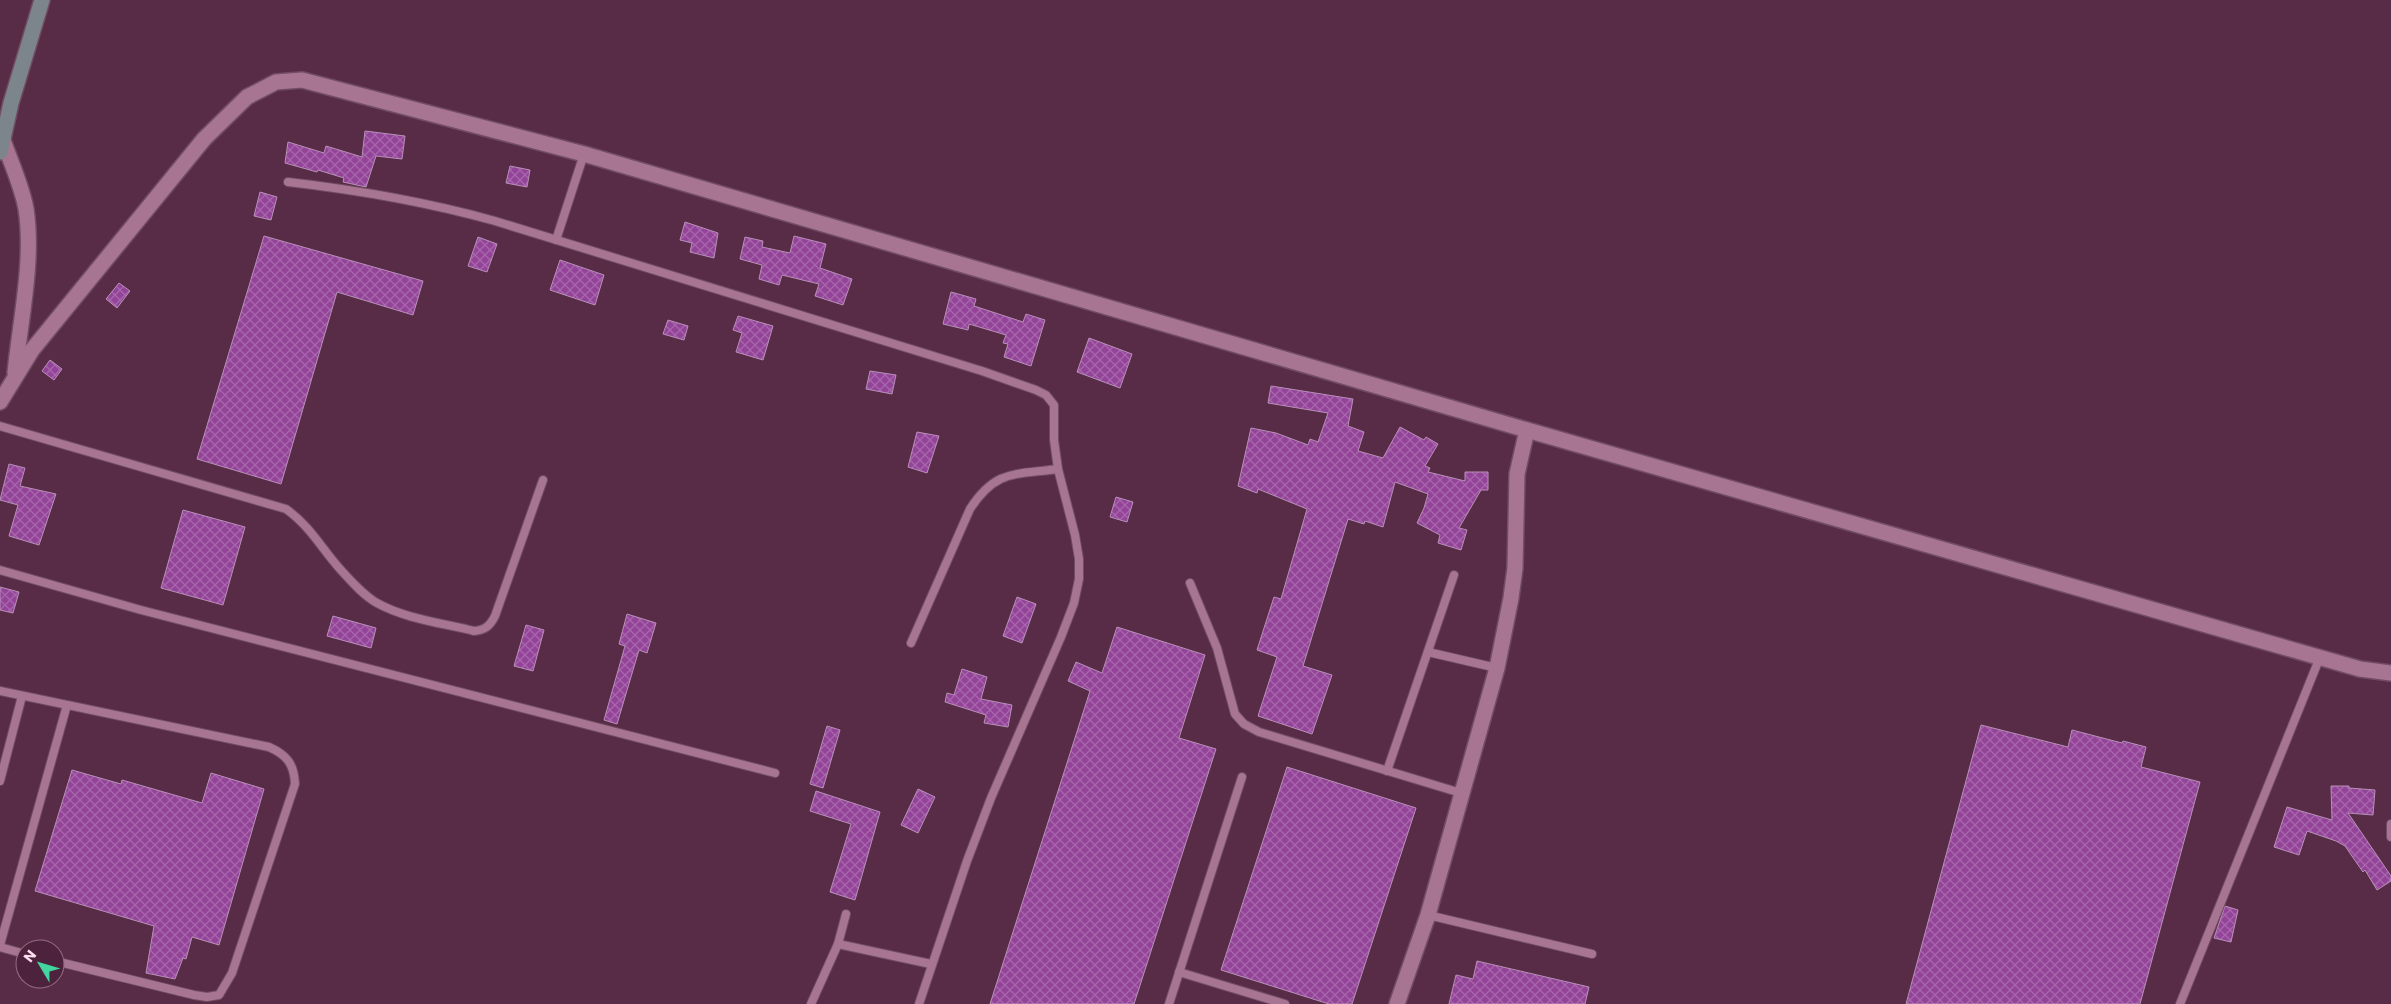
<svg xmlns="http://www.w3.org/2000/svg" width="2391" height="1004" font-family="Poppins,sans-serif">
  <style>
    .building { fill: url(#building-cross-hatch); stroke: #b890b9 }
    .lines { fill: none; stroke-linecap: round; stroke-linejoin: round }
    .service-casing { stroke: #714c62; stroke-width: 10 }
    .minor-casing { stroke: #714c62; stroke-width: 18 }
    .secondary-casing { stroke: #714c62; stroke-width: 18 }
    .service { stroke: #a77591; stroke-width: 8 }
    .minor { stroke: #a77591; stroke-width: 15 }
    .secondary { stroke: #7b858b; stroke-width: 15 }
  </style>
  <defs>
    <pattern id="building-cross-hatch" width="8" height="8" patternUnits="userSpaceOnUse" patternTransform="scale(1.25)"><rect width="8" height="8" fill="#934398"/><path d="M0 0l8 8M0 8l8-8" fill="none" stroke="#a867ac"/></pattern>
  </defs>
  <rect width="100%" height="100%" fill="#582c46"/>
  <g class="building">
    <path d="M365,131L405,136L402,159L376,156L366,187L343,182L344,178L318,170L317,172L285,163L288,142L324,153L326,146L362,157Z"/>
    <path d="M510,166L530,170L527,187L506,183Z"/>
    <path d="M260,192L277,197L271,220L254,216Z"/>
    <path d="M685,222L718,233L714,258L690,252L692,243L680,240Z"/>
    <path d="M264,236L423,281L413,315L337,292L281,484L197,459Z"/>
    <path d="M794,236L826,244L820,268L852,279L843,305L815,296L819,284L782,275L779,285L759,279L762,265L740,259L745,237L763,241L762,247L790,253Z"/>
    <path d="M478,237L497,244L487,272L468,266Z"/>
    <path d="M560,260L604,275L595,305L550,290Z"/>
    <path d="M119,283L130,291L117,308L106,299Z"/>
    <path d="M951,292L976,299L974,306L1023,322L1026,314L1045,320L1031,366L1004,357L1008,344L1003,343L1006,335L969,324L968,330L943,324Z"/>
    <path d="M738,316L773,326L763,360L736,352L742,333L733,330Z"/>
    <path d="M668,320L688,326L684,340L663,334Z"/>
    <path d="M1089,338L1132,354L1120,388L1077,372Z"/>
    <path d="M50,360L62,369L54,380L42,371Z"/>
    <path d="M870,371L896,375L892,394L866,389Z"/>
    <path d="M1271,386L1353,399L1348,426L1364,432L1358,451L1383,458L1400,427L1424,440L1426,437L1438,444L1425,466L1430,468L1428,472L1465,481V472H1488V490H1481L1459,528L1467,530L1461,550L1438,543L1440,535L1417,523L1424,508L1428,494L1395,482L1383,527L1365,521L1364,524L1348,519L1303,666L1332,675L1312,734L1258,716L1277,657L1257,650L1274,597L1281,599L1307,509L1258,489L1257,493L1238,486L1251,428L1276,433L1308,445L1310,439L1318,442L1328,413L1268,403Z"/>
    <path d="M917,432L939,436L927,473L908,467Z"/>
    <path d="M9,464L25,468L20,486L56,494L39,545L9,536L18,505L0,500Z"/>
    <path d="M1116,497L1133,502L1127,522L1110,517Z"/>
    <path d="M183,510L245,527L223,605L161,588Z"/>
    <path d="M0,587L19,592L13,613L0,610Z"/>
    <path d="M1017,597L1036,604L1022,643L1003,636Z"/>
    <path d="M627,614L656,623L647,653L639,650L617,724L604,720L625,646L619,644Z"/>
    <path d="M333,616L376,628L371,648L327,636Z"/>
    <path d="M526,625L544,630L533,671L514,666Z"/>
    <path d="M1117,627L1205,655L1179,738L1216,749L1134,1004H990L1090,691L1068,681L1076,662L1102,673Z"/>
    <path d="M962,669L987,677L981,699L1012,705L1008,727L984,723L986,715L945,702L947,693L954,695Z"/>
    <path d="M1981,725L2068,747L2072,730L2122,743L2123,741L2146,747L2141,767L2200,782L2140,1004H1906Z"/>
    <path d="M827,726L840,730L823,788L810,784Z"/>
    <path d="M1287,767L1416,808L1352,1004H1329L1221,970Z"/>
    <path d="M72,770L121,784L122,780L202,803L211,773L264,789L219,945L192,937L186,959L183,958L175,979L146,973L154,926L35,891Z"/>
    <path d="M2331,786H2349V788L2375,790L2373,815L2348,813L2391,876V881L2377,890L2365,870L2363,872L2345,846L2336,841L2307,831L2299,855L2274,847L2287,807L2332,820Z"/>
    <path d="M918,789L935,797L918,833L901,825Z"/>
    <path d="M816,791L880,812L855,900L830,892L851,824L810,811Z"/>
    <path d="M2225,906L2238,910L2231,942L2214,938Z"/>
    <path d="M1477,961L1589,987L1585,1004H1449L1456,975L1473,979Z"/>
  </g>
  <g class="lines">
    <g class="service-casing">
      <g id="service">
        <path d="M288,182C358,190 427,202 495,221L982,371L1036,390L1046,395L1054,405V440L1058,469L1075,535L1079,559V579L1074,603L1061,637L991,798L967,861L919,1004"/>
        <path d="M556,240L584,154"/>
        <path d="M0,426L286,509C310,526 322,549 340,569C351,581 363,595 377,603C406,619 442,623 474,631C485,630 490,626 495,616L543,480"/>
        <path d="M0,570L141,610L775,773"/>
        <path d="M1190,583L1217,648L1235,714L1244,724L1259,732L1461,793"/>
        <path d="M911,643L970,509C996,469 1015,475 1058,469"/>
        <path d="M1428,652L1497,668"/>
        <path d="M0,691L269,747C287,755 294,764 295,784L232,973L219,995L207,997L194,995L55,961"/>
        <path d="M1387,771L1454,575"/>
        <path d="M0,781L22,696"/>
        <path d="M2391,824V837"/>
        <path d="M1428,915L1592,954"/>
        <path d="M838,944L931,964"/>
        <path d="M0,945L67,705"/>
        <path d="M0,947L25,954"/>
        <path d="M1179,972L1285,1004"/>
        <path d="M811,1004L838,944L846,914"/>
        <path d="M1169,1004L1242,777"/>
        <path d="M2180,1004L2320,657"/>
      </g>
    </g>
    <g class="minor-casing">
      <g id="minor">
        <path d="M3,140C11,163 22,186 26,209C34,260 20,322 15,373"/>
        <path d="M0,402L32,350L204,139L247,97L276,82L302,80L584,154L1527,430L2360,669L2391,673"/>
        <path d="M1397,1004L1428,915L1497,668L1511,598L1515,568L1517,474L1527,430"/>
      </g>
    </g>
    <g class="secondary-casing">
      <path id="secondary" d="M0,152L11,103L42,0"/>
    </g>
    <use href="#service" class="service"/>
    <use href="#minor" class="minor"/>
    <use href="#secondary" class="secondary"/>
  </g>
  <g transform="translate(40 964) rotate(308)"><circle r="24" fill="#4d223c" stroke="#936e83"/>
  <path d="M0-4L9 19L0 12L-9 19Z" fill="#43d4a0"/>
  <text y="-8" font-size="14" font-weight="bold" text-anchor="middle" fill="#fbdfee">N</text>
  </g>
</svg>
